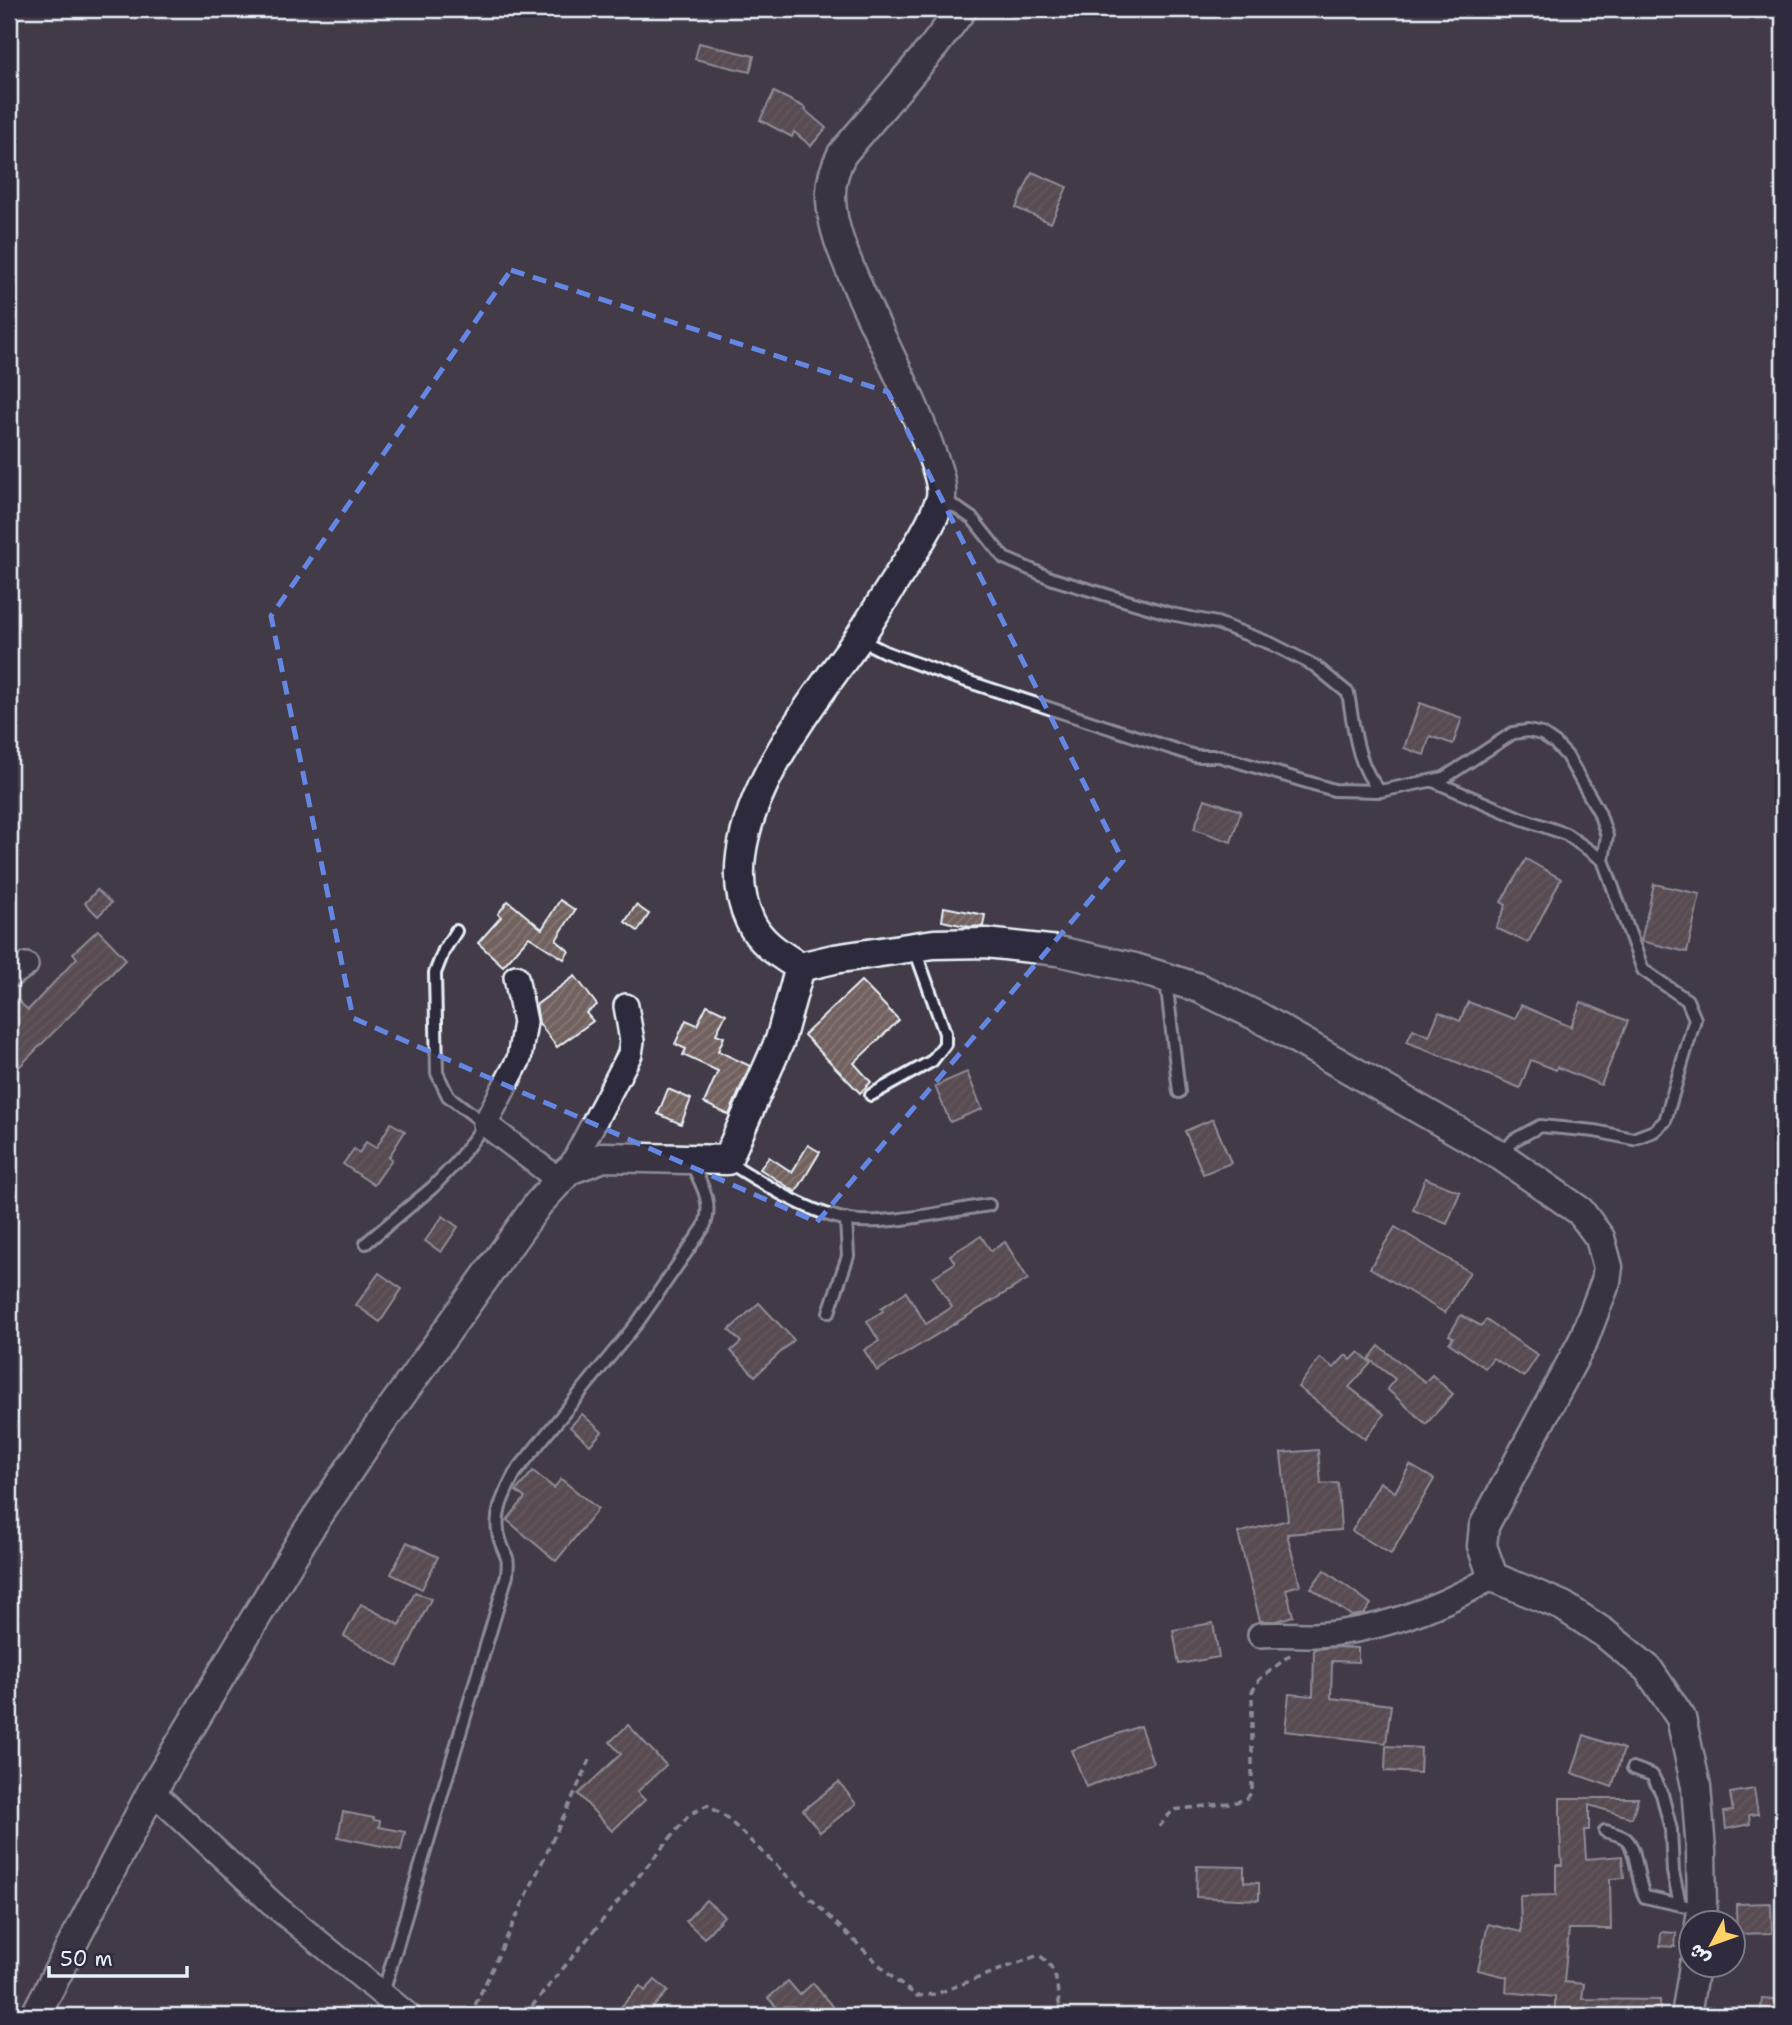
<svg xmlns="http://www.w3.org/2000/svg" width="1792" height="2025" font-family="'Shantell Sans','Playpen Sans Arabic',sans-serif">
  <style>
    .building { fill: url(#building-hatch); stroke: #e8f1f8; stroke-width: 2 }
    .lines { fill: none; stroke-linecap: round; stroke-linejoin: round }
    .service-casing { stroke: #e8f1f8; stroke-width: 16 }
    .minor-casing { stroke: #e8f1f8; stroke-width: 28 }
    .tertiary-casing { stroke: #e8f1f8; stroke-width: 33 }
    .path { stroke: #e8f1f8; stroke-width: 3.5; stroke-dasharray: 7 5; stroke-linecap: butt }
    .service { stroke: #2f2a3d; stroke-width: 10 }
    .minor { stroke: #2f2a3d; stroke-width: 23 }
    .tertiary { stroke: #2f2a3d; stroke-width: 28 }
    .marked { fill: none; stroke: #6487e3; stroke-width: 5; stroke-dasharray: 14 9; stroke-linejoin: round }
  </style>
  <defs>
    <pattern id="building-hatch" width="6" height="6" patternUnits="userSpaceOnUse" patternTransform="scale(1.75)"><rect width="6" height="6" fill="#72625f"/><path d="M-1 1l2-2M0 6l6-6M5 7l2-2" fill="none" stroke="#867977"/></pattern>
  </defs>
  <rect width="100%" height="100%" fill="#433b47"/>
  <filter id="ink" filterUnits="userSpaceOnUse"><feTurbulence type="fractalNoise" baseFrequency=".0143" numOctaves="2"/><feDisplacementMap in="SourceGraphic" scale="14" xChannelSelector="R" yChannelSelector="G"/><feConvolveMatrix kernelMatrix="1 2 1 2 8 2 1 2 1" color-interpolation-filters="sRGB"/></filter>
  <g filter="url(#ink)">
    <g class="building">
      <path d="M699,43L754,56L750,72L695,59Z"/>
      <path d="M774,92L806,108L805,110L826,128L811,146L794,132L792,137L760,120Z"/>
      <path d="M1032,172L1067,187L1051,223L1016,208Z"/>
      <path d="M1420,703L1462,718L1453,744L1430,736L1424,755L1404,748Z"/>
      <path d="M1205,799L1241,811L1231,842L1194,829Z"/>
      <path d="M1526,859L1561,879L1528,943L1496,928L1506,905L1501,902Z"/>
      <path d="M1654,884L1700,894L1687,952L1641,941Z"/>
      <path d="M97,890L111,903L98,916L85,903Z"/>
      <path d="M560,900L575,910L556,940L569,951L564,959L529,937L503,966L478,943L501,917L498,914L508,901L542,929Z"/>
      <path d="M636,905L649,914L638,931L625,922Z"/>
      <path d="M944,907L985,915L983,926L970,927L942,921Z"/>
      <path d="M98,930L126,959L9,1077V1007L16,999L28,1010L77,958L73,953Z"/>
      <path d="M575,976L597,1005L586,1013L593,1021L557,1047L539,1023L536,1005Z"/>
      <path d="M861,981L899,1020L854,1063L871,1082L860,1093L804,1035Z"/>
      <path d="M1468,1002L1515,1019L1521,1005L1571,1027L1581,1002L1628,1021L1601,1085L1557,1067L1556,1070L1531,1060L1520,1088L1407,1042L1413,1029L1429,1036L1439,1012L1460,1021Z"/>
      <path d="M707,1005L726,1014L716,1034L724,1037L718,1051L750,1066L729,1115L704,1103L718,1071L683,1055L686,1049L675,1044L686,1020L697,1025Z"/>
      <path d="M967,1072L982,1109L950,1122L935,1086Z"/>
      <path d="M668,1089L691,1099L681,1124L658,1114Z"/>
      <path d="M1213,1119L1231,1163L1203,1174L1185,1131Z"/>
      <path d="M391,1123L405,1131L389,1157L392,1159L374,1185L343,1164L354,1149L359,1153L366,1142L376,1148Z"/>
      <path d="M808,1145L820,1152L796,1192L760,1169L769,1157L792,1172Z"/>
      <path d="M1425,1178L1460,1192L1447,1224L1413,1210Z"/>
      <path d="M443,1216L458,1227L441,1252L425,1241Z"/>
      <path d="M1395,1227L1470,1272L1445,1313L1370,1268Z"/>
      <path d="M981,1236L991,1251L1005,1242L1028,1279L877,1371L864,1350L879,1341L867,1321L883,1311L881,1308L906,1292L926,1324L952,1307L933,1277L955,1263L950,1255Z"/>
      <path d="M379,1273L402,1289L380,1322L356,1305Z"/>
      <path d="M759,1303L794,1340L755,1376L731,1351L741,1342L729,1330Z"/>
      <path d="M1461,1315L1481,1326L1486,1320L1538,1355L1524,1377L1493,1358L1485,1368L1449,1343L1453,1337L1449,1335Z"/>
      <path d="M1379,1346L1425,1382L1432,1375L1453,1394L1426,1424L1387,1389L1395,1379L1369,1359Z"/>
      <path d="M1359,1352L1371,1363L1349,1387L1384,1414L1365,1439L1298,1387L1320,1358L1334,1368L1346,1355L1351,1360Z"/>
      <path d="M582,1414L602,1432L590,1445L570,1427Z"/>
      <path d="M1318,1450L1321,1484L1338,1483L1341,1530L1287,1534L1300,1585L1286,1589L1293,1616L1276,1621H1260L1238,1533L1288,1520L1281,1453Z"/>
      <path d="M1410,1465L1434,1479L1391,1554L1352,1531L1380,1482L1395,1492Z"/>
      <path d="M533,1471L554,1488L561,1479L598,1509L556,1561L507,1520L525,1498L516,1491Z"/>
      <path d="M407,1542L438,1557L422,1589L391,1574Z"/>
      <path d="M1324,1570L1371,1604L1364,1614L1352,1616L1311,1588Z"/>
      <path d="M415,1592L431,1599L398,1666L344,1636L361,1604L400,1625Z"/>
      <path d="M1213,1623L1219,1657L1179,1664L1173,1630Z"/>
      <path d="M1336,1647L1358,1648V1662L1332,1661L1331,1698L1391,1705L1386,1743L1285,1731L1289,1694L1313,1696L1314,1649Z"/>
      <path d="M628,1725L666,1765L637,1792L645,1800L612,1831L578,1794L621,1754L610,1742Z"/>
      <path d="M1140,1726L1153,1763L1086,1787L1072,1750Z"/>
      <path d="M1584,1735L1624,1749L1612,1787L1572,1773Z"/>
      <path d="M1386,1746L1421,1748L1420,1773L1385,1771Z"/>
      <path d="M839,1782L856,1804L820,1832L803,1810Z"/>
      <path d="M1754,1789L1758,1814L1749,1815L1750,1824L1726,1829L1724,1812L1733,1811L1730,1793Z"/>
      <path d="M1560,1798H1638L1632,1818L1589,1805V1830H1584L1586,1859L1622,1856L1624,1878L1610,1879L1611,1929H1569L1564,1982L1584,1984L1582,1999L1660,2000V2016H1555V1997L1506,1992L1507,1977L1478,1970L1488,1924L1521,1932L1520,1896L1556,1895V1865H1562L1560,1833Z"/>
      <path d="M343,1812L374,1818V1820L380,1821L379,1827L405,1832L401,1850L338,1837Z"/>
      <path d="M1197,1866L1244,1867V1882L1259,1883V1900L1196,1897Z"/>
      <path d="M706,1900L724,1916L704,1938L686,1921Z"/>
      <path d="M1771,1903L1772,1933L1737,1934L1736,1904Z"/>
      <path d="M1661,1932L1676,1933L1675,1947L1660,1946Z"/>
      <path d="M655,1980L668,1991L645,2016H617L623,2010L620,2008L640,1986L645,1991Z"/>
      <path d="M788,1981L800,1995L813,1983L840,2016H785L768,1998Z"/>
      <path d="M1762,1998L1783,2000V2016H1760Z"/>
    </g>
    <g class="lines">
      <g class="service-casing">
        <g id="service">
          <path d="M944,499L973,519L1004,558L1053,579L1171,614L1217,623L1272,644L1315,666L1348,693C1354,727 1356,765 1380,791L1444,778L1513,733L1528,731L1542,734L1555,743L1567,756L1599,812L1607,836L1603,860L1643,970L1687,1000L1695,1019L1665,1121L1654,1131L1633,1139L1595,1131L1540,1126L1514,1140L1501,1156"/>
          <path d="M861,640L885,652L948,675L1195,756H1219L1334,790L1380,791"/>
          <path d="M1433,781L1520,818L1566,834L1603,860"/>
          <path d="M1166,980L1179,1092"/>
          <path d="M871,1095L932,1061L945,1044V1033L915,950"/>
          <path d="M727,1161C762,1183 808,1213 849,1220C887,1226 950,1210 989,1205"/>
          <path d="M366,1243L433,1187L455,1164L485,1124L448,1096L437,1073L435,973L444,950L456,931"/>
          <path d="M829,1312L848,1256L846,1219"/>
          <path d="M1633,1768L1652,1775L1662,1794L1671,1830L1673,1872L1680,1904"/>
          <path d="M1605,1831C1612,1833 1621,1835 1626,1839C1638,1850 1636,1881 1645,1897L1686,1906"/>
          <path d="M383,1993L507,1575C509,1555 507,1560 501,1543C491,1518 504,1494 515,1473L638,1322L704,1227C714,1203 701,1183 690,1161"/>
        </g>
      </g>
      <g class="minor-casing">
        <g id="minor">
          <path d="M9,976L26,965"/>
          <path d="M516,977L525,1022L519,1059L485,1124L559,1180"/>
          <path d="M569,1170L630,1054L632,1041L626,1006"/>
          <path d="M1260,1635C1278,1634 1296,1635 1314,1635C1376,1632 1439,1608 1493,1577"/>
          <path d="M152,1791L275,1906L409,2016"/>
        </g>
      </g>
      <g class="tertiary-casing">
        <g id="tertiary">
          <path d="M962,9L934,46L842,154C834,169 830,182 831,199C832,231 847,261 859,290C883,343 911,395 930,450C935,463 945,487 940,501C929,531 910,557 893,584C881,603 869,623 856,642C806,711 708,832 750,921C760,943 781,955 800,967L834,959L934,944L986,943L1058,951L1135,968L1199,988L1257,1016L1501,1156L1580,1211L1600,1238L1608,1267L1606,1281L1583,1341L1484,1526L1482,1546L1493,1577L1563,1606L1604,1633L1648,1669L1681,1718L1696,1786L1701,1851L1702,1911L1700,1924"/>
          <path d="M35,2016L152,1791L307,1532L374,1433L538,1204L569,1170L604,1157L727,1160L780,1040L800,967"/>
          <path d="M1686,2016L1694,1966"/>
        </g>
      </g>
      <g class="path">
        <path d="M1159,1827L1173,1810L1237,1802L1247,1798L1252,1792V1692L1259,1680L1291,1654"/>
        <path d="M470,2016L590,1760"/>
        <path d="M524,2016L689,1815L707,1805L727,1818L895,1980L917,1996L936,1994L1039,1955C1063,1972 1054,1991 1062,2016"/>
      </g>
      <use href="#service" class="service"/>
      <use href="#minor" class="minor"/>
      <use href="#tertiary" class="tertiary"/>
    </g>
  </g>
  <path d="M0 0H1792V2025H0ZM511,270L888,392L1123,861L817,1222L353,1018L271,616Z" fill="#433b47" fill-opacity=".55" fill-rule="evenodd"/>
  <path class="marked" d="M511,270L888,392L1123,861L817,1222L353,1018L271,616Z"/>
  <rect width="1792" height="2025" fill="none" stroke="#2f2a3d" stroke-width="35"/>
  <rect x="18" y="18" width="1757" height="1990" fill="none" stroke="#e8f1f8" stroke-width="2.5" filter="url(#ink)"/>
  <g transform="translate(1712 1944) rotate(229)"><circle r="33" fill="#2f2a3d" stroke="#797a88" stroke-width="2"/>
  <path d="M0-5L12 26L0 18L-12 26Z" fill="#ffd166"/>
  <text y="-10" font-size="19" font-weight="bold" text-anchor="middle" fill="#e8f1f8">ش</text>
  </g>
  <path d="M49 1966v10h138v-10" fill="none" stroke="#e8f1f8" stroke-width="3.5"/>
  <text x="60" y="1966" font-size="21" fill="#e8f1f8" stroke="#2f2a3d" stroke-width="5" paint-order="stroke">50 m</text>
</svg>
